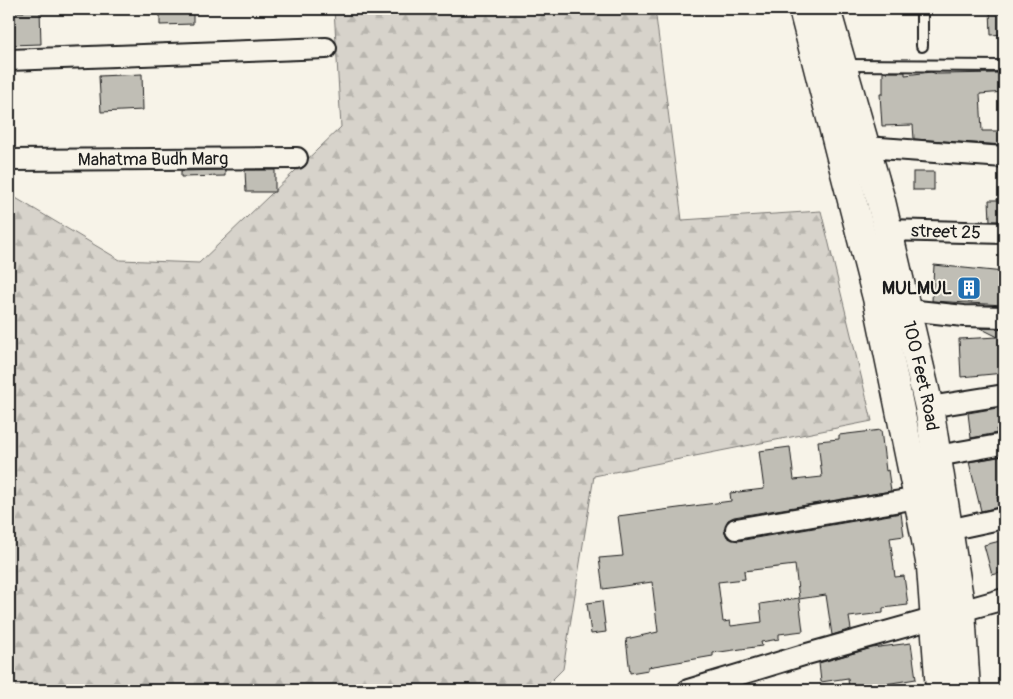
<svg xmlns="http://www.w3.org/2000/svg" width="1013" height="699" font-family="Pangolin,sans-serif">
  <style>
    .forest { fill: url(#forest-firs); stroke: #7a7874 }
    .building { fill: #c0beb5; stroke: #1c1c1c; fill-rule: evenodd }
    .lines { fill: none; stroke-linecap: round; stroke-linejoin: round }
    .lane-casing { stroke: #1c1c1c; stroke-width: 14 }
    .street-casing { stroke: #1c1c1c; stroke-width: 24 }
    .secondary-casing { stroke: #1c1c1c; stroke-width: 31 }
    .lane { stroke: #f7f3e8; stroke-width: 10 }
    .street { stroke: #f7f3e8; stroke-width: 20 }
    .secondary { stroke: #f7f3e8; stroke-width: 28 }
    .labels { text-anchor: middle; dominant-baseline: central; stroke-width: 4; stroke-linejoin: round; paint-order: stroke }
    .street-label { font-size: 18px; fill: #1c1c1c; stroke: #f7f3e8 }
    .poi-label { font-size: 18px; font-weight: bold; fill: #1c1c1c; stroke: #f7f3e8; text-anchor: end }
  </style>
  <defs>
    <pattern id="forest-firs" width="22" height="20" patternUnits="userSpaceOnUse" patternTransform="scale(1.25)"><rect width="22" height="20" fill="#d7d3cb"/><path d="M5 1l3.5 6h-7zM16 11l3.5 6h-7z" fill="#b8b5ae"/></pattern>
  </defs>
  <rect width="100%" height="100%" fill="#f7f3e8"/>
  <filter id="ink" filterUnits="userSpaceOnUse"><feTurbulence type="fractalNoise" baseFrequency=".02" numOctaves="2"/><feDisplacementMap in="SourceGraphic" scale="10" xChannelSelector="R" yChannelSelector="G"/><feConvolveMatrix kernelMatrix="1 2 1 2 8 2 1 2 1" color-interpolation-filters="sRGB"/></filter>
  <g filter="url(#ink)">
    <path class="forest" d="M334,9H655L682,220L821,211L872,421L594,476L563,669L542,690H9V194L120,260L199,263L341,127Z"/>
    <g class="building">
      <path d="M24,9H40L41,44L9,45V12H24Z"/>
      <path d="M160,9H193V24L160,25Z"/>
      <path d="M990,9H1004V34L991,35Z"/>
      <path d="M883,72H905V75L931,72L937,74L1004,73V92L980,94L982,131H1004V145L914,139L913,125L882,126L880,94H883Z"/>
      <path d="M142,74L143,110L101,112L99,76Z"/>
      <path d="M225,170V176L181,177V171Z"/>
      <path d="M245,170H275V192H246Z"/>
      <rect x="913" y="172" width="21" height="18"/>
      <path d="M989,200H1004V221H990Z"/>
      <path d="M934,265L1004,272V305L932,301Z"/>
      <path d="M980,328L1004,329V373L961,377L959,339L998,337Z"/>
      <path d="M1003,407L1004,428L996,429L997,433L971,438L968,413Z"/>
      <path d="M881,430L886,471L888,470L891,491L734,517L728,520L724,530L727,537L738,541L901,513L904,536L890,538L895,577L904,576L908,605L883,608V613L849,617L851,629L832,635L826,595L799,599L803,631L779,634V639L761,642L762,646L713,653V656L648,667V670L630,673L626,639L658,632L652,582L603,589L599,558L623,556L618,516L731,501L730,493L764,489L759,451L790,447L794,480L822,477L818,441L839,439V435ZM795,565L799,598L760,604L762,622L731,626L730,621L723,622L718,582L745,579L744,571Z"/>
      <path d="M1004,456V495L997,497L999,507L981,511L969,462Z"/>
      <path d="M1004,540V572L992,575L984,545Z"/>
      <path d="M602,601L606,632L591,634L587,603Z"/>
      <path d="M911,643L916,679L849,690L848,678L821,682L819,663L872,648Z"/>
    </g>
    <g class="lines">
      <g class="lane-casing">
        <g id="lane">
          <path d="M922,9V46"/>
          <path d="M843,65L1004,66"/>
        </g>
      </g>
      <g class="street-casing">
        <g id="street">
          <path d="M9,60L326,48"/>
          <path d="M866,147L1004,157"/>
          <path id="s1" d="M9,160L297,158"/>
          <path id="s2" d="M887,230L1004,233"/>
          <path d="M908,310L964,316L1004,317"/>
          <path d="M929,407L1004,395"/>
          <path d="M937,456L1004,444"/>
          <path d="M736,529L918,498"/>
          <path d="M948,530L1004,518"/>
          <path d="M688,690L807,654L1004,599"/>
        </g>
      </g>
      <g class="secondary-casing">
        <g id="secondary">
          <path d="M803,9L877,298L918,498L931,567L940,690"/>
          <path id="s3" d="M826,9L881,201L929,407L961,611L966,690"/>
        </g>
      </g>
      <use href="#lane" class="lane"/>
      <use href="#street" class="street"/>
      <use href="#secondary" class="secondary"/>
    </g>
  </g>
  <defs>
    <g id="building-square" transform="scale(1.25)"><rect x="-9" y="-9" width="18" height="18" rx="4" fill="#1f6fb2" stroke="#f7f3e8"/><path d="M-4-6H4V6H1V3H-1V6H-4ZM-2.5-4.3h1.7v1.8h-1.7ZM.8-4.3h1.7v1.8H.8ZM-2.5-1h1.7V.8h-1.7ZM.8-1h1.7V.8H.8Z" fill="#fff"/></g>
  </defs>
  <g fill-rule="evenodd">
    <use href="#building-square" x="969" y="288"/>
  </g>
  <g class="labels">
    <g class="street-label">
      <text stroke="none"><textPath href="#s1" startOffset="144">Mahatma Budh Marg</textPath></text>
      <text stroke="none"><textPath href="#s2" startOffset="59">street 25</textPath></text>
      <text stroke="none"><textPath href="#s3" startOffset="379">100 Feet Road</textPath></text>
    </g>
    <g class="poi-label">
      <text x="952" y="288">MULMUL</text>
    </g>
  </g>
  <rect width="1013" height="699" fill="none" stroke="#f7f3e8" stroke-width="30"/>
  <rect x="15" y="15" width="983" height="669" fill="none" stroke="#1c1c1c" stroke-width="2" filter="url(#ink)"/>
</svg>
